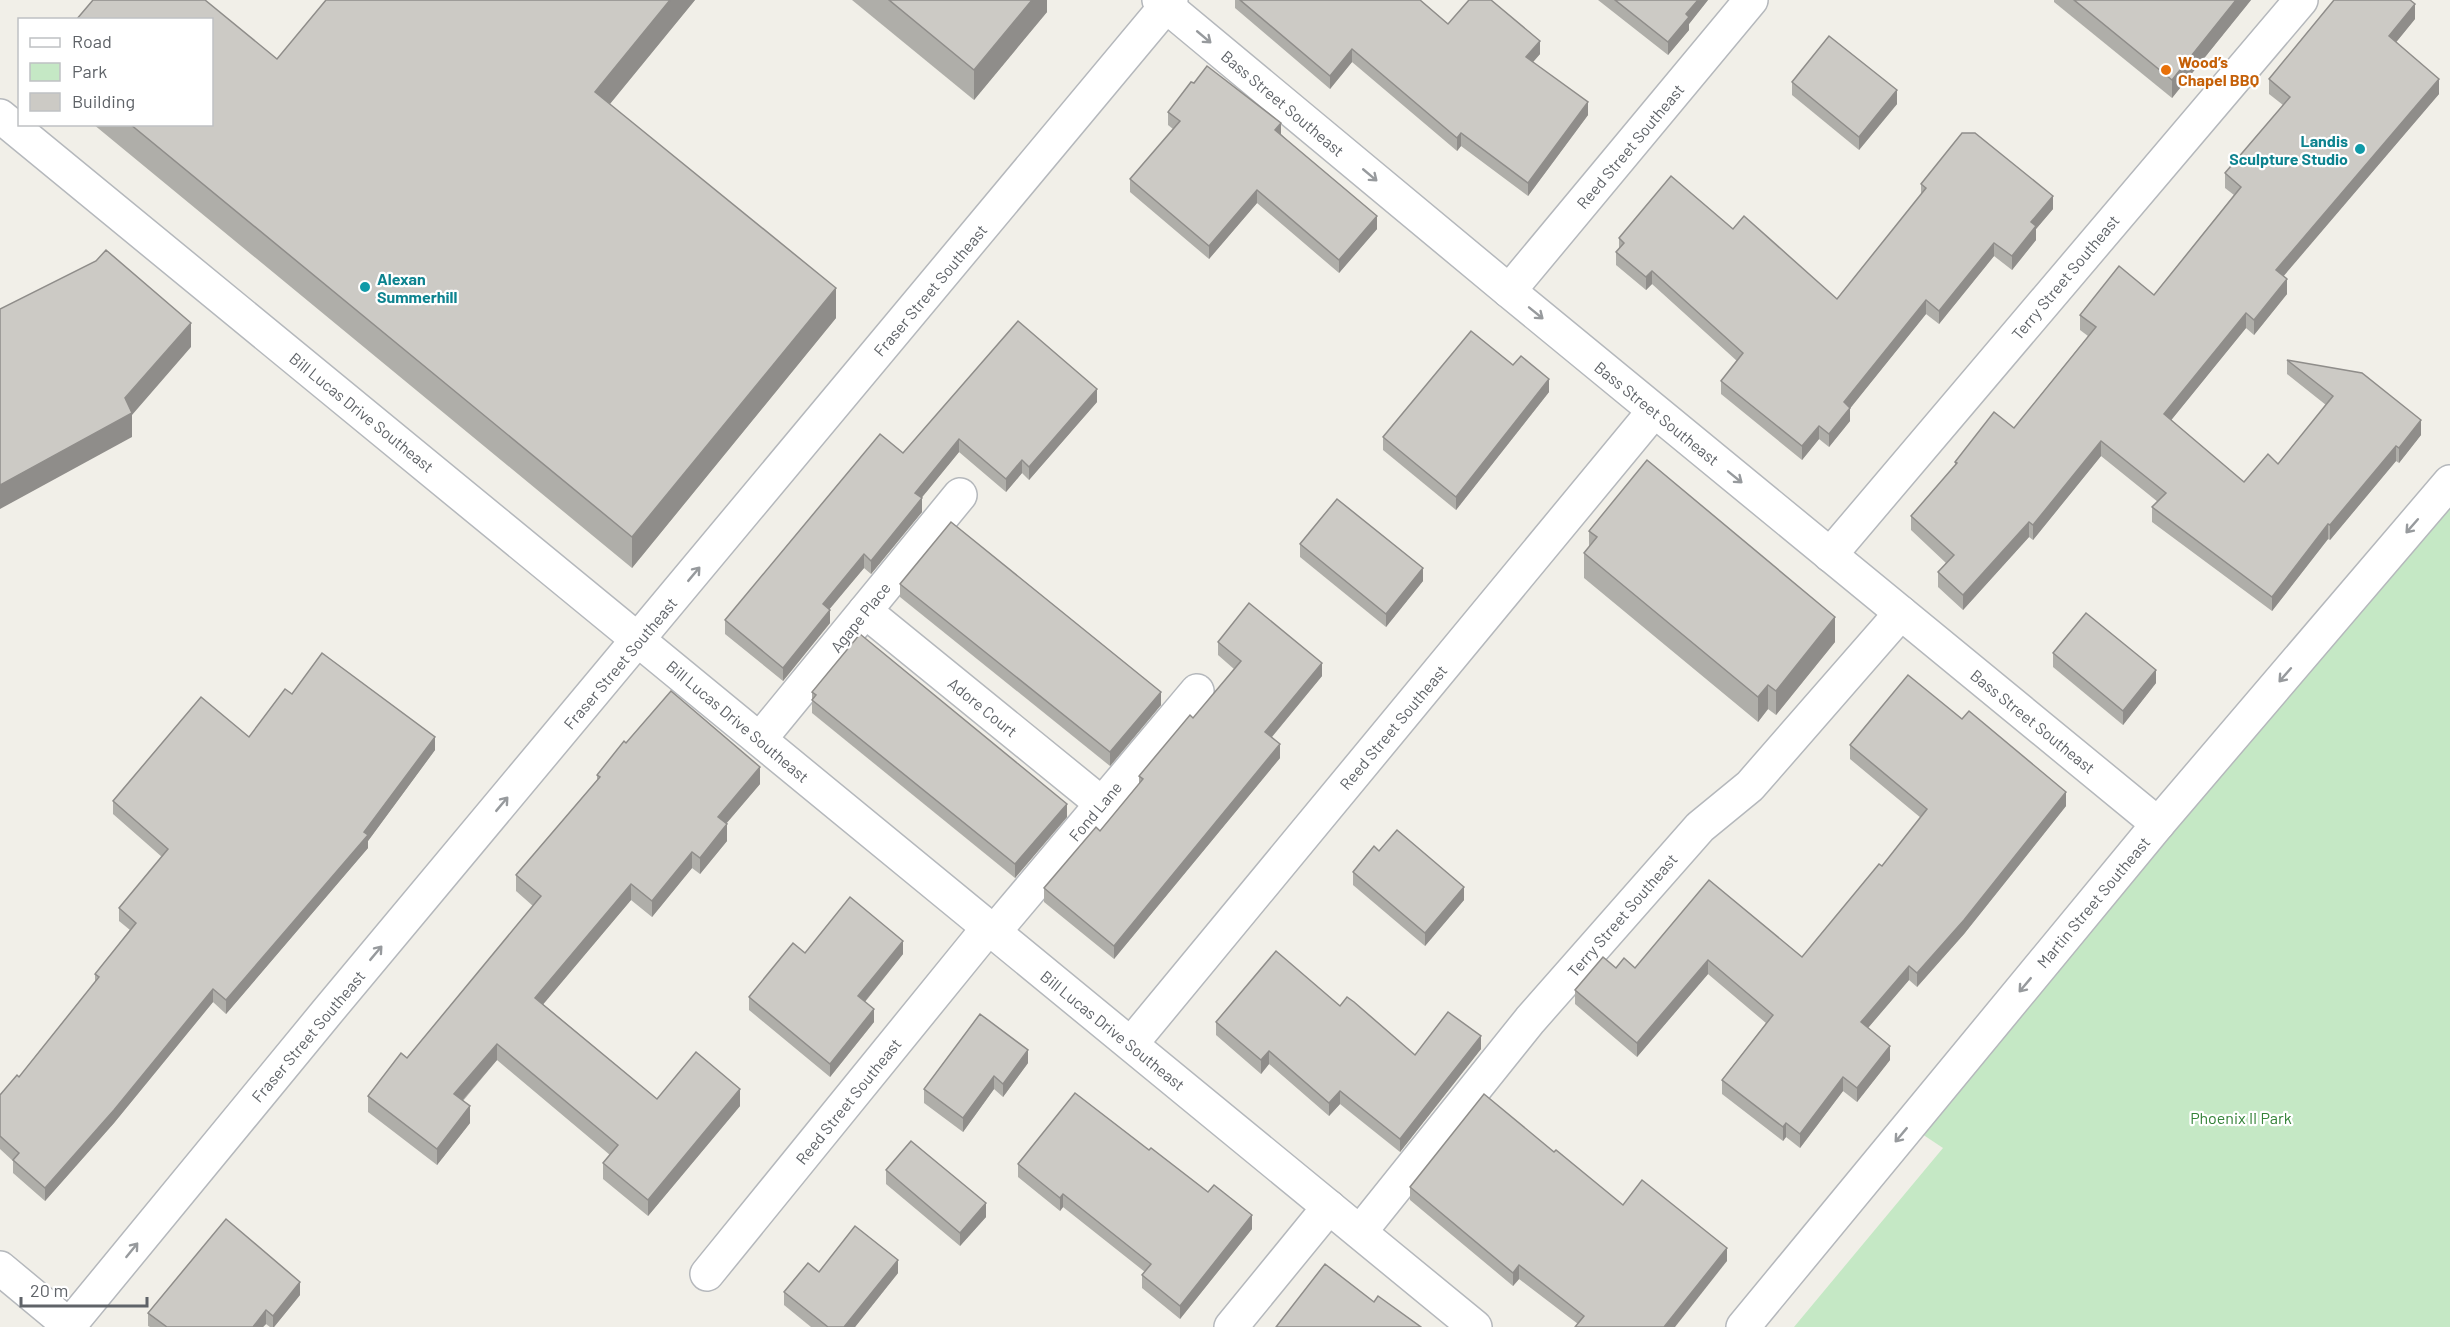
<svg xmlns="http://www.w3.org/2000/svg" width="2450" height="1327" font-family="Barlow,sans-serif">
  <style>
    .green { fill: #c5e8c5 }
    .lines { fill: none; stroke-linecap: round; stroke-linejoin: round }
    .minor-casing { stroke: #b5b8bc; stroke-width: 36 }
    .minor { stroke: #fff; stroke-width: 33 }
    .wall { fill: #afaea9 }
    .shaded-wall { fill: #8f8d8a }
    .building { fill: #cccac5; stroke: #8f8d8a; stroke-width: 1.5 }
    .oneway { stroke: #979a9d }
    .food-dot { fill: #e8710a; stroke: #fff; stroke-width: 2 }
    .culture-dot { fill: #0f9aa8; stroke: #fff; stroke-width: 2 }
    .labels { text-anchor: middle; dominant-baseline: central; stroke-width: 4.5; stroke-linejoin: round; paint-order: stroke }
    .food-label { font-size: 16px; font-weight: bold; fill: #c56008; stroke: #fff; text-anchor: start }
    .street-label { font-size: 16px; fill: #5f6368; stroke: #fff }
    .culture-label { font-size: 16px; font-weight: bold; fill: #0d838f; stroke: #fff; text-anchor: end }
    .park-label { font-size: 16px; fill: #348238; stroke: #fff }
  </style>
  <rect width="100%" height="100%" fill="#f1efe8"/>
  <path class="green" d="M2450,469V1327H1794L1943,1148L1913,1128Z"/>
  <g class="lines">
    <g class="minor-casing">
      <g id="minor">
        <path d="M1159,0L1509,291L2158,824"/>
        <path d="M0,116L1475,1327"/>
        <path d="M1509,291L1751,0"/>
        <path d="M1830,555L2301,0"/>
        <path d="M865,611L1101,803"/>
        <path d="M760,739L960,495"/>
        <path d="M994,932L1197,691"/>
        <path d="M1131,1044L1654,411"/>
        <path d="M1360,1232L1530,1020L1700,827L1750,786L1901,613"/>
        <path d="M0,1268L71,1327"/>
        <path d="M707,1274L989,927"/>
        <path d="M68,1327L327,1012L1171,0"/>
        <path d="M1231,1327L1329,1207"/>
        <path d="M1743,1327L2158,824L2450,482"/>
      </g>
    </g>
    <use href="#minor" class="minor"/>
  </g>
  <g class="wall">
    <path d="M326,0H695L610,104L836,318L632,568L93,124H212L277,59Z"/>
    <path d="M852,0H1047V12L974,100Z"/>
    <path d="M1235,0H1420L1448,24L1540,54L1533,62L1588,115L1528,196L1461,146L1457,151L1352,62L1330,89L1235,8Z"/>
    <path d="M1598,0H1708L1689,24V30L1668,55Z"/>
    <path d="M2054,0H2251L2172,98L2054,2Z"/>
    <path d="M2415,19L2396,42L2439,94L2283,276L2287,294L2254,335L2246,328L2171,420L2244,482L2278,464L2326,405L2287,374V360L2421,435L2399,463L2396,461L2330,540L2328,539L2272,611L2152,522V507L2158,502L2101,456L2033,540L2029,537L1963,610L1938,587V572L1946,563L1911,530V516L1955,466V462L2014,428L2088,336L2080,330V315L2154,295L2234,195L2225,188V173L2283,105L2269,94V79Z"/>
    <path d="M1792,82L1897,104L1859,150L1792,95Z"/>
    <path d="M1168,112L1281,134L1377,229L1339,273L1257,203L1209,259L1130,192V179L1173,129L1168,125Z"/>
    <path d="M1921,184L2053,209L2036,229V240L2012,270L1994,256L1939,324L1926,314L1850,408V421L1829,447L1819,439L1802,460L1721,394V381L1737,361L1652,284L1646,290L1616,265V252L1619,249V238L1733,229L1837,299L1921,195Z"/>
    <path d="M1513,365L1549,392L1456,510L1383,450V437Z"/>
    <path d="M1097,402L1029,480L1022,473L1006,492L959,452L921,498L922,512L871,574L864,568L829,609L830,623L783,681L725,634V620L903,453Z"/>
    <path d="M1589,531L1835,642L1776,715L1768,709L1758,722L1584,578V553L1589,547Z"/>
    <path d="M1300,544L1423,581L1386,627L1300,557Z"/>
    <path d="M900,584L1161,705L1110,766L900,597Z"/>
    <path d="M1218,642L1322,676L1272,737L1280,758L1114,959L1044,902V888L1100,831L1139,784V776L1193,718L1234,669L1218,655Z"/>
    <path d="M2053,653L2156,683L2123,725L2053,667Z"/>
    <path d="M812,692L1067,817L1015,878L812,713Z"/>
    <path d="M292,694L435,750L368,841V848L226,1014L213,1002L114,1123L45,1201L13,1173V1161L0,1149V1095L19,1077L95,983V974L130,930L119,921V908L162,857L113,814V801L249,737Z"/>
    <path d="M1962,719L2066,806L1964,934L1917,987L1909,980L1868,1028L1890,1060L1857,1102L1843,1091L1800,1148L1786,1137L1783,1141L1722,1094V1080L1766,1023L1708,974L1637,1057L1575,1004V990L1616,968H1635L1709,880L1802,957L1882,866L1921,818L1850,759V745Z"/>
    <path d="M626,743L760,784L726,824L727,841L700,874L692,868L652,917L631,900L543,1004L657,1099L740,1106L648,1216L603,1179V1163L610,1155L497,1060L463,1101L470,1123L437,1165L368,1112V1096L407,1058L533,906L516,891V875L597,780V775Z"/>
    <path d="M1353,872L1464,900L1425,946L1353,885Z"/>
    <path d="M805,953L903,954L865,1002L874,1022L830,1077L749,1010V997Z"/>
    <path d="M1340,1006L1415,1055L1481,1049L1400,1152L1340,1104L1329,1116L1269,1064L1261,1074L1216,1035V1022Z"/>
    <path d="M1028,1063L1003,1097L994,1089L963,1132L924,1103V1089Z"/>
    <path d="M1149,1150L1252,1229L1180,1319L1142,1288V1275L1145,1272L1063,1207L1060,1211L1018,1177V1164Z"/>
    <path d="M1554,1152L1623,1205L1727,1261L1578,1324L1519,1279L1513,1286L1410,1200V1187Z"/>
    <path d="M886,1170L986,1217L960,1246L886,1184Z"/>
    <path d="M819,1272L898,1273L855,1327H811L784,1305V1292Z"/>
    <path d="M300,1295L274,1327H270L266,1324L263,1327H150L148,1326V1313Z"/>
  </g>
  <g class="shaded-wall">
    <path d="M670,0H695L595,122V92Z"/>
    <path d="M1032,0H1047V12L974,100V70Z"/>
    <path d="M1698,0H1708L1689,24V30L1668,55V42L1686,14Z"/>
    <path d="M2236,0H2251L2172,98V80Z"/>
    <path d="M2415,4V19L2389,51V36Z"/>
    <path d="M1540,41V54L1526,70V57Z"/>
    <path d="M1352,49V62L1330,89V76Z"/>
    <path d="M2439,79V94L2276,285V270Z"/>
    <path d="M1897,90V104L1859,150V137Z"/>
    <path d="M1588,102V115L1528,196V183Z"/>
    <path d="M1281,123V136L1275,130Z"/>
    <path d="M1461,133V146L1457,151V138Z"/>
    <path d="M1257,190V203L1209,259V246Z"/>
    <path d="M2053,196V209L2036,229V240L2012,270V256L2031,222Z"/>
    <path d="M1377,216V229L1339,273V260Z"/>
    <path d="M1994,243V256L1939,324V311Z"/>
    <path d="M1652,271V284L1646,290V277Z"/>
    <path d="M2287,279V294L2254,335V320Z"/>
    <path d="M836,288V318L632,568V537Z"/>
    <path d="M1926,300V314L1844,416V402Z"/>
    <path d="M2246,313V328L2164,429V414Z"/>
    <path d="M191,323V347L132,415V437L0,509V485L125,398Z"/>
    <path d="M1549,379V392L1456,510V497Z"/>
    <path d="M1097,389V402L1029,480V467Z"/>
    <path d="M1850,408V421L1829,447V434Z"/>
    <path d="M2421,420V435L2399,463V448Z"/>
    <path d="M1819,426V439L1802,460V446Z"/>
    <path d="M959,439V452L915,506V493Z"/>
    <path d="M2101,441V456L2033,540V525Z"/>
    <path d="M2396,446V461L2330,540V525Z"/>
    <path d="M1022,460V473L1006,492V479Z"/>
    <path d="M922,498V512L871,574V561Z"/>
    <path d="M2029,522V537L1963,610V595Z"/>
    <path d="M2328,524V539L2272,611V597Z"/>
    <path d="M864,554V568L823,617V604Z"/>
    <path d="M1423,568V581L1386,627V614Z"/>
    <path d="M830,610V623L783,681V668Z"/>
    <path d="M1835,617V642L1776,715V691Z"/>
    <path d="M1322,663V676L1265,745V732Z"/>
    <path d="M2156,670V683L2123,725V711Z"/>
    <path d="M1768,685V709L1758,722V697Z"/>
    <path d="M1161,692V705L1110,766V752Z"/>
    <path d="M435,737V750L368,841V848L226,1014V1000L364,832Z"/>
    <path d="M1280,744V758L1114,959V946Z"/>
    <path d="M760,767V784L718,833V817Z"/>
    <path d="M2066,792V806L1964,934L1917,987V973Z"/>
    <path d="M1067,804V817L1015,878V864Z"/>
    <path d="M727,824V841L700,874V858Z"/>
    <path d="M692,852V868L652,917V901Z"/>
    <path d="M631,884V900L535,1014V998Z"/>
    <path d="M1464,887V900L1425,946V933Z"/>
    <path d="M903,941V954L858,1010V996Z"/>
    <path d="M1708,960V974L1637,1057V1043Z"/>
    <path d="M1909,966V980L1861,1036V1022Z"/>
    <path d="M213,989V1002L114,1123L45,1201V1188Z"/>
    <path d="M874,1009V1022L830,1077V1064Z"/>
    <path d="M1481,1036V1049L1400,1152V1139Z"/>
    <path d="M497,1044V1060L454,1110V1094Z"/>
    <path d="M1890,1046V1060L1857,1102V1088Z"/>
    <path d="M1028,1050V1063L1003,1097V1084Z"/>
    <path d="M1269,1051V1064L1261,1074V1060Z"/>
    <path d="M994,1076V1089L963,1132V1118Z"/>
    <path d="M1843,1077V1091L1800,1148V1134Z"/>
    <path d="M740,1089V1106L648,1216V1200Z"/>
    <path d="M1340,1091V1104L1329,1116V1103Z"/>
    <path d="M470,1106V1123L437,1165V1149Z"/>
    <path d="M1786,1123V1137L1783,1141V1127Z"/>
    <path d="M1063,1194V1207L1060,1211V1198Z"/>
    <path d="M986,1203V1217L960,1246V1233Z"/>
    <path d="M1252,1215V1229L1180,1319V1306Z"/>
    <path d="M1727,1248V1261L1675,1327H1664Z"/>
    <path d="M898,1260V1273L855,1327H844Z"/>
    <path d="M1519,1265V1279L1513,1286V1273Z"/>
    <path d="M300,1282V1295L274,1327H273V1316Z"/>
    <path d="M266,1310V1324L263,1327H253Z"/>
  </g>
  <g class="building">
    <path d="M93,0H205L277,59L326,0H670L595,92L836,288L632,537L130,124H212V20H76Z"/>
    <path d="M889,0H1032L974,70Z"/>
    <path d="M1240,0H1420L1448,24L1469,0H1491L1540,41L1526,57L1588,102L1528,183L1461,133L1457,138L1352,49L1330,76Z"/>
    <path d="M1615,0H1698L1686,14L1689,17L1668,42Z"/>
    <path d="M2074,0H2236L2172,80Z"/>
    <path d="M2334,0H2410L2415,4L2389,36L2439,79L2276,270L2287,279L2254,320L2246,313L2164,414L2244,482L2268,454L2278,464L2333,396L2287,360L2362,373L2421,420L2399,448L2396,446L2330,525L2328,524L2272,597L2152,507L2166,493L2101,441L2033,525L2029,522L1963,595L1938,572L1954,555L1911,516L1957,463L1955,462L1994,412L2014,428L2096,327L2080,315L2119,266L2154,295L2241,187L2225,173L2290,97L2269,79Z"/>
    <path d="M1829,36L1897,90L1859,137L1792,82Z"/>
    <path d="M1207,66L1281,123L1275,130L1377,216L1339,260L1257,190L1209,246L1130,179L1180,121L1168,112L1191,82L1194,83Z"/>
    <path d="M1962,133H1975L2053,196L2031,222L2036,226L2012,256L1994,243L1939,311L1926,300L1844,402L1850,408L1829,434L1819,426L1802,446L1721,381L1743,353L1652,271L1646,277L1616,252L1624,243L1619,238L1671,176L1733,229L1744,216L1837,299L1926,188L1921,184Z"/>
    <path d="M106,250L191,323L125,398L132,413L0,485V309L96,261Z"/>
    <path d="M1018,321L1097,389L1029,467L1022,460L1006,479L959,439L915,493L922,498L871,561L864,554L823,604L830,610L783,668L725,620L880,434L903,453Z"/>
    <path d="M1471,331L1513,365L1521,356L1549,379L1456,497L1383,437Z"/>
    <path d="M1647,460L1835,617L1776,691L1768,685L1758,697L1584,553L1597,537L1589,531Z"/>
    <path d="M1337,499L1423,568L1386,614L1300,544Z"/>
    <path d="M951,522L1161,692L1110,752L900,584Z"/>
    <path d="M1249,603L1322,663L1265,732L1280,744L1114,946L1044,888L1096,827L1100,831L1143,779L1139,776L1190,715L1193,718L1241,661L1218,642Z"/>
    <path d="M2086,613L2156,670L2123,711L2053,653Z"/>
    <path d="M860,634L1067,804L1015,864L812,700L816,695L812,692Z"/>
    <path d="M322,653L435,737L364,832L368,835L226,1000L213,989L114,1110L45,1188L13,1160L19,1153L0,1136V1095L17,1075L19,1077L99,977L95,974L136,923L119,908L168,849L113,801L201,697L249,737L285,689L292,694Z"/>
    <path d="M1908,675L1962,719L1969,711L2066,792L1964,920L1917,973L1909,966L1861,1022L1890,1046L1857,1088L1843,1077L1800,1134L1786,1123L1783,1127L1722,1080L1773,1015L1708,960L1637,1043L1575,990L1603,957L1616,968L1624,958L1635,968L1709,880L1802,957L1879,864L1882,866L1927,809L1850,745Z"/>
    <path d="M671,691L760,767L718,817L727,824L700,858L692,852L652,901L631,884L535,998L657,1099L696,1052L740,1089L648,1200L603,1163L618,1145L497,1044L454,1094L470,1106L437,1149L368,1096L401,1053L407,1058L541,896L516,875L600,777L597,775L624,741L626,743Z"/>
    <path d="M1397,830L1464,887L1425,933L1353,872L1374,846L1379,851Z"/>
    <path d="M850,897L903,941L858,996L874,1009L830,1064L749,997L793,943L805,953Z"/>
    <path d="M1276,951L1340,1006L1347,997L1354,1002L1415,1055L1448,1012L1481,1036L1400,1139L1340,1091L1329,1103L1269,1051L1261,1060L1216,1022Z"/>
    <path d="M980,1014L1028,1050L1003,1084L994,1076L963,1118L924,1089Z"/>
    <path d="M1075,1093L1149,1150L1151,1148L1208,1192L1214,1185L1252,1215L1180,1306L1142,1275L1151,1264L1063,1194L1060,1198L1018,1164Z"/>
    <path d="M1484,1094L1554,1152L1556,1150L1623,1205L1642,1180L1727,1248L1664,1327H1575L1584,1316L1519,1265L1513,1273L1410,1187Z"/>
    <path d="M911,1141L986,1203L960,1233L886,1170Z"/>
    <path d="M226,1219L300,1282L273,1316L266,1310L253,1327H167L148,1313Z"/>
    <path d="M855,1226L898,1260L844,1327H828L784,1292L808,1263L819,1272Z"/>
    <path d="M1325,1264L1374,1302L1378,1296L1421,1327H1276Z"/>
  </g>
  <defs><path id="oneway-shaft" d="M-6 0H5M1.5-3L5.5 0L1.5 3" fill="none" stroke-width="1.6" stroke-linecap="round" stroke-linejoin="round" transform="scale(1.5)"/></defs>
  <g class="oneway">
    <use href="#oneway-shaft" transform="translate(1204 37) rotate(40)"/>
    <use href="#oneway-shaft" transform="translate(1370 175) rotate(40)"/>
    <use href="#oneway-shaft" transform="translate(1536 313) rotate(39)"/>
    <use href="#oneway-shaft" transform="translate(1735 477) rotate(39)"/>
    <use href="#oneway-shaft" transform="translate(2412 526) rotate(131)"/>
    <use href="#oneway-shaft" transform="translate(694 574) rotate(-50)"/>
    <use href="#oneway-shaft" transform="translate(2285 675) rotate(131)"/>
    <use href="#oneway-shaft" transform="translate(502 804) rotate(-50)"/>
    <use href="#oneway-shaft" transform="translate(376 953) rotate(-50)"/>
    <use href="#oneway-shaft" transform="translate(2025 985) rotate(130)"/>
    <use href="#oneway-shaft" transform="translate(1901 1135) rotate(130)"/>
    <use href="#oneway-shaft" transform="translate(132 1250) rotate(-51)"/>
  </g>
  <circle class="food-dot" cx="2166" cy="70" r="6"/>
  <g class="culture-dot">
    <circle cx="2360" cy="149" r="6"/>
    <circle cx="365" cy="287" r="6"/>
  </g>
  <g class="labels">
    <g class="food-label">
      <text x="2178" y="61">Wood’s<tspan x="2178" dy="18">Chapel BBQ</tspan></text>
    </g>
    <g class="street-label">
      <text transform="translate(1283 103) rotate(40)">Bass Street Southeast</text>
      <text transform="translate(1630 146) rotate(-50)">Reed Street Southeast</text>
      <text transform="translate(2065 277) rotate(-50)">Terry Street Southeast</text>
      <text transform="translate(930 290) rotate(-50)">Fraser Street Southeast</text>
      <text transform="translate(362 412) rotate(39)">Bill Lucas Drive Southeast</text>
      <text transform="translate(1657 413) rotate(39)">Bass Street Southeast</text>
      <text transform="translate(860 617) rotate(-51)">Agape Place</text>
      <text transform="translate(620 663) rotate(-50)">Fraser Street Southeast</text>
      <text transform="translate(983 707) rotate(39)">Adore Court</text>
      <text transform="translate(738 721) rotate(40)">Bill Lucas Drive Southeast</text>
      <text transform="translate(2033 721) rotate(39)">Bass Street Southeast</text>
      <text transform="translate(1393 727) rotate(-50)">Reed Street Southeast</text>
      <text transform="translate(1095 811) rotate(-50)">Fond Lane</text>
      <text transform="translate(2093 902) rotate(-50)">Martin Street Southeast</text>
      <text transform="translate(1622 915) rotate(-49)">Terry Street Southeast</text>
      <text transform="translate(1113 1030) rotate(39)">Bill Lucas Drive Southeast</text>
      <text transform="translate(308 1036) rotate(-50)">Fraser Street Southeast</text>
      <text transform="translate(848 1101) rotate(-51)">Reed Street Southeast</text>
    </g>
    <g class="culture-label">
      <text x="2348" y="140">Landis<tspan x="2348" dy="18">Sculpture Studio</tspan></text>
      <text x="377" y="278" text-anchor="start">Alexan<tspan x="377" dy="18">Summerhill</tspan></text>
    </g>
    <g class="park-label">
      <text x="2241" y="1117">Phoenix II Park</text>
    </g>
  </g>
  <rect x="18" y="18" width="195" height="108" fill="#ffffff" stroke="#bfc1c3" stroke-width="1.5"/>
  <rect x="30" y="38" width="30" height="9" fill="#ffffff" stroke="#bfc1c3" stroke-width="1.5"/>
  <text x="72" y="48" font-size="18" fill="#5f6368">Road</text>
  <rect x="30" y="63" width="30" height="18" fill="#c5e8c5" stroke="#bfc1c3" stroke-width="1.5"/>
  <text x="72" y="78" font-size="18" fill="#5f6368">Park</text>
  <rect x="30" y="93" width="30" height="18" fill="#cccac5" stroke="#bfc1c3" stroke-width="1.5"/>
  <text x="72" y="108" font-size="18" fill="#5f6368">Building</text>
  <path d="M21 1297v9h126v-9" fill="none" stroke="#5f6368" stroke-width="3"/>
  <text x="30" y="1297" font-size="18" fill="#5f6368" stroke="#ffffff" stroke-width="4.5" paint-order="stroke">20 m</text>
</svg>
